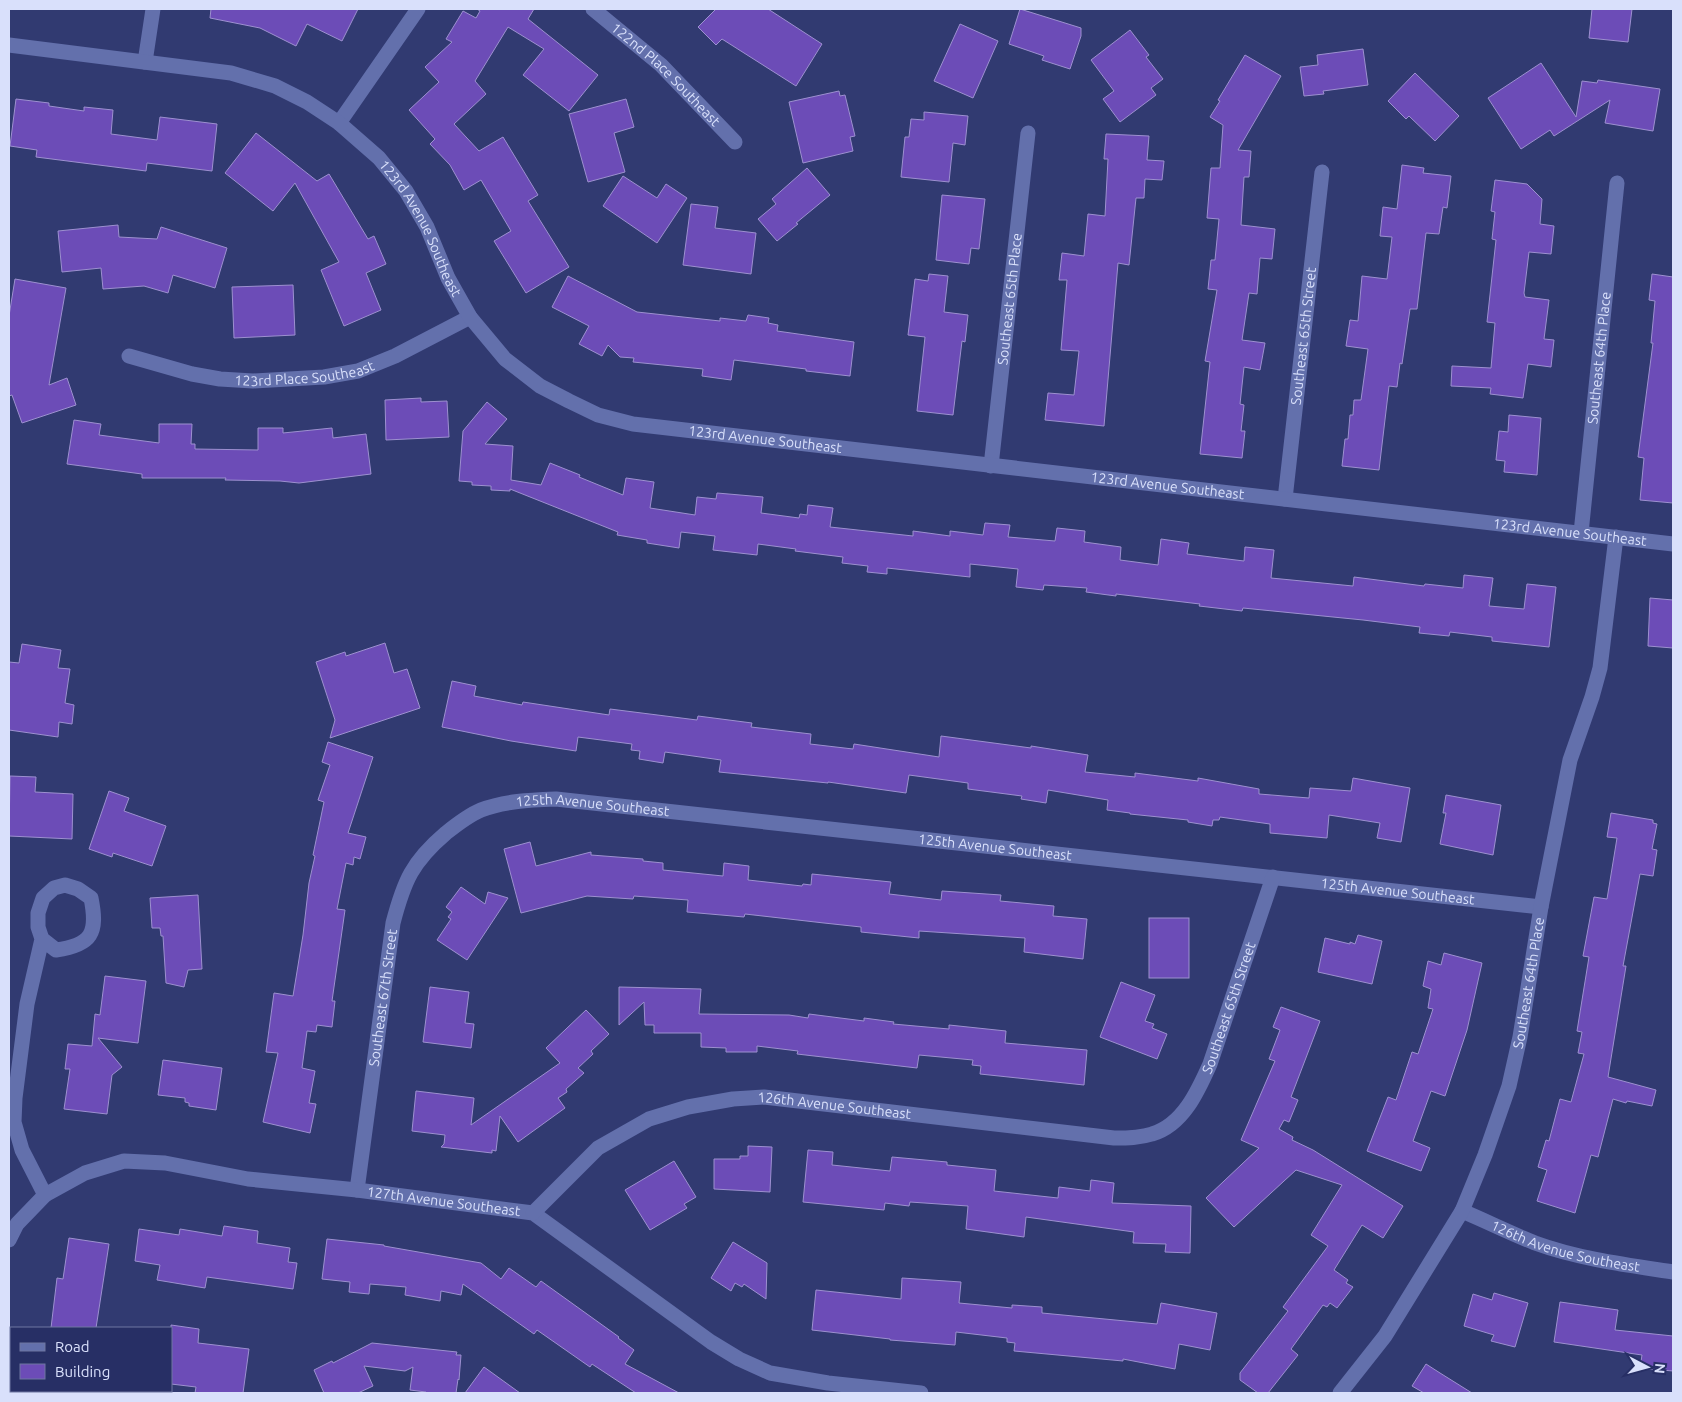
<svg xmlns="http://www.w3.org/2000/svg" width="1682" height="1402" font-family="Ubuntu,sans-serif">
  <style>
    .building { fill: #6c4cb7; stroke: #9d90d0 }
    .lines { fill: none; stroke-linecap: round; stroke-linejoin: round }
    .street { stroke: #6370ac; stroke-width: 15 }
    .secondary { stroke: #6370ac; stroke-width: 15 }
    .labels { text-anchor: middle; dominant-baseline: central; stroke-width: 4.5; stroke-linejoin: round; paint-order: stroke }
    .street-label { font-size: 14px; fill: #d9e0fb; stroke: #272f65 }
  </style>
  <rect width="100%" height="100%" fill="#313a71"/>
  <g class="building">
    <path d="M211,9H358L342,41L307,24L296,46L260,28L210,18Z"/>
    <path d="M477,9H534L528,19L598,75L569,111L523,75L544,49L508,27L475,81L486,94L454,124L479,151L503,137L538,195L528,201L569,267L526,293L494,241L511,231L481,180L464,190L450,165L430,144L435,139L409,110L439,82L425,67L452,42L446,39L463,11L476,18L480,11Z"/>
    <path d="M716,9H768L822,44L796,86L722,39L716,45L698,27Z"/>
    <path d="M1020,9L1081,28V36L1070,69L1042,60L1044,56L1009,44Z"/>
    <path d="M1592,9H1632L1628,42L1589,38Z"/>
    <path d="M960,24L998,41L973,98L934,81Z"/>
    <path d="M1130,30L1149,55L1146,57L1163,79L1151,88L1156,95L1120,122L1103,99L1114,91L1091,60Z"/>
    <path d="M1363,49L1368,85L1323,91L1324,94L1304,96L1300,67L1318,65L1317,55Z"/>
    <path d="M1245,55L1281,76L1238,150L1251,151L1249,177H1244L1241,225L1275,229L1272,259L1260,258L1257,294L1249,293L1242,340L1265,343L1260,370L1244,367L1240,404L1244,405L1241,431H1245L1242,458L1200,454L1210,362L1205,361L1217,290L1208,289L1211,260H1215L1219,219L1207,218L1211,168H1220L1223,125L1210,117L1220,101L1218,100Z"/>
    <path d="M1541,63L1576,117L1582,81L1597,83L1598,80L1660,89L1653,131L1605,123L1610,100L1554,136L1550,130L1521,149L1488,98Z"/>
    <path d="M1415,73L1459,116L1435,141L1409,116L1406,119L1388,101Z"/>
    <path d="M839,91L840,96L845,95L855,136L850,137L853,151L803,163L789,102Z"/>
    <path d="M16,99L49,103V106L84,111V107L113,110L111,134L157,140L160,117L217,124L212,171L147,163L146,171L36,157L37,150L10,146Z"/>
    <path d="M626,99L634,127L614,133L625,172L588,182L569,114Z"/>
    <path d="M924,112L968,116L965,145L953,143L949,182L901,177L905,137H909L911,119L924,120Z"/>
    <path d="M256,133L317,181L329,174L368,239L374,236L386,264L366,273L381,310L344,326L321,270L339,262L295,183L273,211L225,173Z"/>
    <path d="M1106,134L1149,136L1147,160L1164,161L1162,180L1145,179L1144,198H1136L1129,265L1118,263L1104,426L1045,420L1048,393L1074,395L1079,351L1061,350L1067,280H1059L1062,253L1084,256L1088,214L1105,216L1108,159H1104Z"/>
    <path d="M1402,165L1424,168L1423,173L1451,176L1447,208L1443,207L1439,234L1426,233L1417,309H1410L1402,364L1400,363L1397,387L1389,386L1379,470L1342,466L1345,439H1348L1350,415H1353L1354,400H1361L1368,349L1346,346L1350,320L1358,321L1362,276L1387,279L1392,237L1380,236L1383,207L1397,209Z"/>
    <path d="M807,168L830,195L796,223L798,224L777,241L758,219L776,204L772,199Z"/>
    <path d="M623,176L657,198L666,184L687,198L657,243L603,206Z"/>
    <path d="M1495,180L1527,184L1542,199L1540,224L1554,226L1551,254L1529,252L1524,293L1525,297L1549,300L1544,339L1554,340L1551,367L1528,364L1523,398L1490,394L1491,388L1451,386L1452,366L1491,368L1495,323L1487,322L1496,240L1492,239L1495,212L1491,211Z"/>
    <path d="M942,195L985,199L979,249L971,248L969,264L936,260Z"/>
    <path d="M691,204L718,207L715,228L756,233L751,274L683,265Z"/>
    <path d="M118,225L119,237L157,239L161,227L227,248L215,288L173,275L168,293L144,286L103,289L101,268L62,272L58,231Z"/>
    <path d="M929,274L948,276L944,312L968,315L965,342L962,341L953,415L917,411L925,337L908,335L915,279L928,281Z"/>
    <path d="M1652,274L1673,277V503L1640,500L1644,458L1638,457L1653,343H1651L1655,301L1649,300Z"/>
    <path d="M568,276L637,312L720,321V318L746,321L748,315L769,318L768,323L778,325L777,331L854,342L850,376L806,371V369L734,360L731,380L702,376L703,369L633,362L634,358L620,357L608,345L602,356L579,344L589,326L552,307Z"/>
    <path d="M15,279L66,288L49,385L67,378L76,405L22,423L12,395L9,396V316Z"/>
    <path d="M293,285L295,335L234,338L232,287Z"/>
    <path d="M421,398V402L447,401L449,437L386,440L385,400Z"/>
    <path d="M487,402L507,419L485,444L513,446L511,480L541,485L550,463L580,475L579,477L623,495L626,478L654,482L650,508L695,515L697,497L716,499L717,493L763,497L761,513L799,518L800,514L807,515L808,505L833,508L830,527L913,536V531L950,536V531L983,535L985,523L1010,525L1008,537L1055,541L1057,528L1085,531L1084,542L1121,547L1120,560L1158,565L1161,539L1189,543L1187,554L1244,561L1245,547L1274,550L1271,578L1353,586L1354,577L1424,586L1425,584L1463,588L1464,575L1493,578L1489,606L1524,609L1527,584L1556,587L1549,647L1492,641V637L1450,632L1449,636L1419,633L1420,627L1363,620L1243,608L1242,611L1199,606L1200,604L1116,594V596L1086,592L1087,588L1044,585L1043,590L1016,587L1018,569L970,564V577L887,568V574L867,572L868,566L842,563L843,557L795,551L796,549L758,544L757,555L713,550L715,536L681,532L679,548L647,543V540L617,535L618,532L510,489V491L491,490V486L472,485V482L459,481L463,431Z"/>
    <path d="M1509,415L1541,418L1537,475L1504,472L1505,461L1496,460L1499,431L1508,432Z"/>
    <path d="M74,420L101,424L99,435L159,443V424H192L191,444H195V449L258,450V428H283V433L332,428L333,438L366,434L371,474L299,483L280,481L225,480L226,478H142V474L67,464Z"/>
    <path d="M1650,598L1673,600V648L1648,646Z"/>
    <path d="M385,643L394,673L407,669L420,708L330,738L335,720L316,662L345,652L346,656Z"/>
    <path d="M22,644L61,650L58,668L70,669L65,703L74,705L72,724L59,722L58,737L9,730V662L19,663Z"/>
    <path d="M452,681L476,686L474,696L522,705L523,702L609,715L610,709L697,720L698,716L752,723L751,727L811,734L810,744L853,749L854,744L939,757L941,736L1031,748V746L1088,755L1085,772L1135,777V773L1198,781V778L1259,789V794L1309,798L1310,788L1351,791L1353,778L1410,788L1401,842L1377,838L1380,823L1329,815L1327,838L1270,833V824L1220,817L1219,820H1213L1212,826L1188,822V820L1130,814V813L1107,810L1108,800L1048,790L1046,803L1021,799L1022,796L968,789V783L909,775L906,793L828,782V783L719,772L721,760L665,752L663,763L639,759L640,751L631,750L632,744L578,737L576,751L511,741L442,727Z"/>
    <path d="M328,742L373,757L348,833L366,837L360,859L354,857L353,865L346,863L337,909L345,910L332,1001H335L332,1027L317,1025L316,1032L307,1031L302,1068L315,1071L309,1103L316,1104L310,1133L263,1122L278,1053L266,1052L274,993L293,996L303,935L309,883L315,856L313,855L324,802L318,800L330,765L322,762Z"/>
    <path d="M10,776L36,777L35,792L73,794L72,839L9,836Z"/>
    <path d="M109,791L129,798L124,811L166,826L152,866L113,853L112,857L89,849Z"/>
    <path d="M1446,795L1501,805L1493,855L1440,844L1446,813H1443Z"/>
    <path d="M1611,813L1653,820V823L1657,824L1652,849L1657,850L1653,876L1640,874L1623,966H1626L1608,1077L1656,1090L1652,1106L1627,1101L1626,1103L1613,1099L1598,1157L1591,1155L1575,1213L1537,1201L1547,1170L1538,1167L1546,1140L1549,1141L1560,1099L1571,1102L1584,1054L1578,1053L1582,1032L1577,1031L1589,957L1583,956L1594,897L1607,899L1617,838L1607,837Z"/>
    <path d="M530,842L536,866L591,852V855L643,859V861L663,863V870L723,876L724,863L749,866L748,880L802,886L803,884L811,885L812,874L891,882L889,894L941,900L942,891L1001,895L1000,901L1054,906L1053,916L1087,919L1083,959L1024,952L1025,938L919,931V938L861,932V927L824,923L745,914L744,917L687,912L688,900L634,896L633,899L587,896L521,913L504,849Z"/>
    <path d="M461,887L485,904L488,892L508,898L467,960L437,940L451,919L448,917L452,912L446,907Z"/>
    <path d="M198,895L202,969L188,970L184,987L166,983L163,936H161L160,928H152L150,898Z"/>
    <rect x="1149" y="918" width="40" height="60"/>
    <path d="M1358,935L1382,941L1372,984L1318,972L1325,938L1350,944V942L1355,944Z"/>
    <path d="M1444,953L1482,963L1467,1030L1445,1096L1431,1091L1413,1141L1430,1148L1421,1171L1367,1151L1388,1097L1396,1100L1412,1052L1418,1054L1433,1009L1428,1008L1431,989L1423,986L1428,961L1441,965Z"/>
    <path d="M105,976L146,981L138,1043L98,1038L122,1067L112,1075L107,1114L64,1109L70,1069H65L68,1044L92,1046L95,1014L100,1015Z"/>
    <path d="M1121,982L1155,995L1145,1021L1154,1024L1152,1028L1167,1034L1157,1059L1100,1037Z"/>
    <path d="M430,987L469,992L465,1023L474,1024L471,1048L423,1042Z"/>
    <path d="M619,987L701,989L699,1014L789,1015L808,1018L809,1014L864,1021V1018L894,1022L893,1024L949,1029V1025L1006,1031L1005,1043L1087,1050L1084,1085L980,1074L981,1066L972,1065L973,1060L919,1055L917,1068L797,1054L798,1051L757,1046V1052H726V1048L701,1047V1033H654V1025H645L644,1002L619,1025Z"/>
    <path d="M1281,1007L1320,1021L1291,1097L1298,1100L1289,1122L1284,1120L1279,1129L1293,1137L1292,1140L1313,1150L1403,1206L1383,1238L1362,1225L1334,1270L1348,1280L1346,1283L1353,1287L1337,1308L1330,1303L1327,1307L1323,1305L1291,1349L1298,1355L1268,1393H1258L1240,1380V1373L1288,1311L1283,1307L1328,1246L1311,1235L1342,1185L1296,1170L1234,1227L1206,1198L1259,1148L1241,1140L1275,1061L1269,1059L1280,1030L1273,1027Z"/>
    <path d="M586,1010L609,1034L591,1051L593,1054L578,1068L584,1073L566,1089L567,1092L558,1098L565,1108L518,1142L500,1116L496,1151L492,1150V1153L441,1147L444,1144L445,1135L412,1131L416,1091L474,1098L471,1125L560,1063L546,1048Z"/>
    <path d="M163,1060L222,1068L216,1110L189,1106V1103L185,1102V1098L158,1095Z"/>
    <path d="M748,1146L772,1147L770,1192L714,1189V1159H740V1156H748Z"/>
    <path d="M808,1150L833,1152L832,1165L890,1171L892,1157L947,1162V1165L996,1170L994,1191L1058,1198L1059,1187L1090,1191L1091,1180L1114,1183L1112,1203L1191,1206L1190,1253L1165,1252L1166,1244L1133,1243L1134,1232L1026,1217L1024,1237L966,1229L968,1206L910,1202L909,1206L885,1203L884,1210L803,1202Z"/>
    <path d="M674,1161L696,1197L684,1204L687,1208L650,1230L625,1190Z"/>
    <path d="M224,1226L258,1231L257,1243L290,1248L288,1262L297,1263L293,1289L207,1277L205,1288L157,1280L160,1265L135,1261L139,1229L179,1235L180,1229L222,1236Z"/>
    <path d="M69,1238L109,1244L96,1328H51L57,1278L63,1279Z"/>
    <path d="M327,1239L384,1245V1246L481,1263L501,1279L509,1268L536,1287L541,1281L619,1337L618,1338L634,1350L625,1364L679,1393H636L592,1364L590,1367L537,1330L534,1334L463,1284L461,1295L441,1291L440,1301L405,1295L406,1287L370,1284L369,1294L349,1292L350,1282L322,1279Z"/>
    <path d="M733,1242L767,1263L766,1299L744,1284L742,1287L735,1283L731,1291L711,1278Z"/>
    <path d="M902,1278L961,1282L959,1303L1012,1308V1305L1042,1307V1313L1157,1324L1161,1303L1217,1313L1210,1350L1179,1344L1175,1369L1123,1359V1361L1014,1351L1015,1343L1007,1342V1338L956,1332L955,1345L890,1340V1339L812,1330L816,1290L901,1299Z"/>
    <path d="M1494,1293L1528,1303L1515,1347L1491,1341L1494,1335L1464,1326L1473,1294L1492,1300Z"/>
    <path d="M1560,1302L1618,1310L1615,1330L1673,1336V1371L1640,1368L1642,1355L1554,1342Z"/>
    <path d="M171,1325L199,1329L198,1343L249,1349L243,1393H195L196,1387L171,1384Z"/>
    <path d="M372,1343L457,1352L456,1355H461L459,1380L458,1379L456,1393H426V1392L410,1390L413,1367L405,1371L364,1366L373,1386L358,1393H324L314,1370L332,1361L333,1363Z"/>
    <path d="M1426,1364L1440,1373L1472,1393H1424L1412,1386Z"/>
    <path d="M484,1367L520,1393H465Z"/>
  </g>
  <g class="lines">
    <g class="street">
      <path id="s1" d="M593,9L661,65L735,142"/>
      <path d="M145,62L153,9"/>
      <path d="M339,123L418,9"/>
      <path id="s2" d="M129,356L192,374L220,379L253,381L324,377L358,371L395,356L470,317"/>
      <path id="s3" d="M991,466L1028,133"/>
      <path id="s4" d="M1285,499L1322,172"/>
      <path id="s5" d="M1581,533L1617,183"/>
      <path id="s6" d="M357,1190L393,923C404,881 412,862 446,833C456,825 469,815 481,810C504,801 531,800 556,799L1541,907"/>
      <path id="s7" d="M45,1195L85,1173L124,1161L165,1163L248,1179L357,1190L533,1213L711,1342L739,1359L770,1373L828,1383L921,1393"/>
      <path id="s8" d="M1462,1211C1486,1221 1510,1233 1535,1243C1579,1259 1627,1265 1673,1272"/>
      <path id="s9" d="M533,1213L598,1148L649,1119L688,1107L733,1099L764,1097L1114,1138C1127,1138 1140,1138 1152,1134C1183,1125 1198,1091 1210,1064L1273,877"/>
      <path d="M9,1240L17,1224L45,1195L22,1150L14,1122L15,1098L27,1004L42,939L38,927V913L43,898L54,888L65,885L78,889L91,898C98,933 92,945 56,950L42,939"/>
      <path id="s10" d="M1340,1393L1385,1336L1462,1211L1485,1155L1509,1086L1520,1037L1541,907L1570,760L1592,697L1600,668L1616,537"/>
    </g>
    <path class="secondary" id="s11" d="M9,45L231,73L275,86L307,102L339,123L379,158L406,191L427,227L448,278L470,317L505,359L540,386L569,401L598,415L633,424L1673,544"/>
  </g>
  <g class="labels">
    <g class="street-label">
      <text stroke="none"><textPath href="#s1" startOffset="98">122nd Place Southeast</textPath></text>
      <text stroke="none"><textPath href="#s11" startOffset="479">123rd Avenue Southeast</textPath></text>
      <text stroke="none"><textPath href="#s3" startOffset="168">Southeast 65th Place</textPath></text>
      <text stroke="none"><textPath href="#s4" startOffset="164">Southeast 65th Street</textPath></text>
      <text stroke="none"><textPath href="#s5" startOffset="176">Southeast 64th Place</textPath></text>
      <text stroke="none"><textPath href="#s2" startOffset="179">123rd Place Southeast</textPath></text>
      <text stroke="none"><textPath href="#s11" startOffset="914">123rd Avenue Southeast</textPath></text>
      <text stroke="none"><textPath href="#s11" startOffset="1319">123rd Avenue Southeast</textPath></text>
      <text stroke="none"><textPath href="#s11" startOffset="1724">123rd Avenue Southeast</textPath></text>
      <text stroke="none"><textPath href="#s6" startOffset="531">125th Avenue Southeast</textPath></text>
      <text stroke="none"><textPath href="#s6" startOffset="936">125th Avenue Southeast</textPath></text>
      <text stroke="none"><textPath href="#s6" startOffset="1341">125th Avenue Southeast</textPath></text>
      <text stroke="none"><textPath href="#s10" startOffset="458">Southeast 64th Place</textPath></text>
      <text stroke="none"><textPath href="#s6" startOffset="194">Southeast 67th Street</textPath></text>
      <text stroke="none"><textPath href="#s9" startOffset="812">Southeast 65th Street</textPath></text>
      <text stroke="none"><textPath href="#s9" startOffset="339">126th Avenue Southeast</textPath></text>
      <text stroke="none"><textPath href="#s7" startOffset="409">127th Avenue Southeast</textPath></text>
      <text stroke="none"><textPath href="#s8" startOffset="110">126th Avenue Southeast</textPath></text>
    </g>
  </g>
  <rect width="1682" height="1402" fill="none" stroke="#d9e0fb" stroke-width="20"/>
  <rect x="10" y="1327" width="162" height="65" fill="#272f65" stroke="#6e76a1"/>
  <rect x="20" y="1343" width="25" height="8" fill="#6370ac" stroke="#6e76a1"/>
  <text x="55" y="1352" font-size="15" fill="#d9e0fb">Road</text>
  <rect x="20" y="1364" width="25" height="15" fill="#6c4cb7" stroke="#6e76a1"/>
  <text x="55" y="1377" font-size="15" fill="#d9e0fb">Building</text>
  <g transform="translate(1647 1367) rotate(96)" stroke="#272f65" stroke-width="4" paint-order="stroke">
  <path d="M0-4L9 19L0 12L-9 19Z" fill="#d9e0fb"/>
  <text y="-8" font-size="14" font-weight="bold" text-anchor="middle" fill="#d9e0fb">N</text>
  </g>
</svg>
